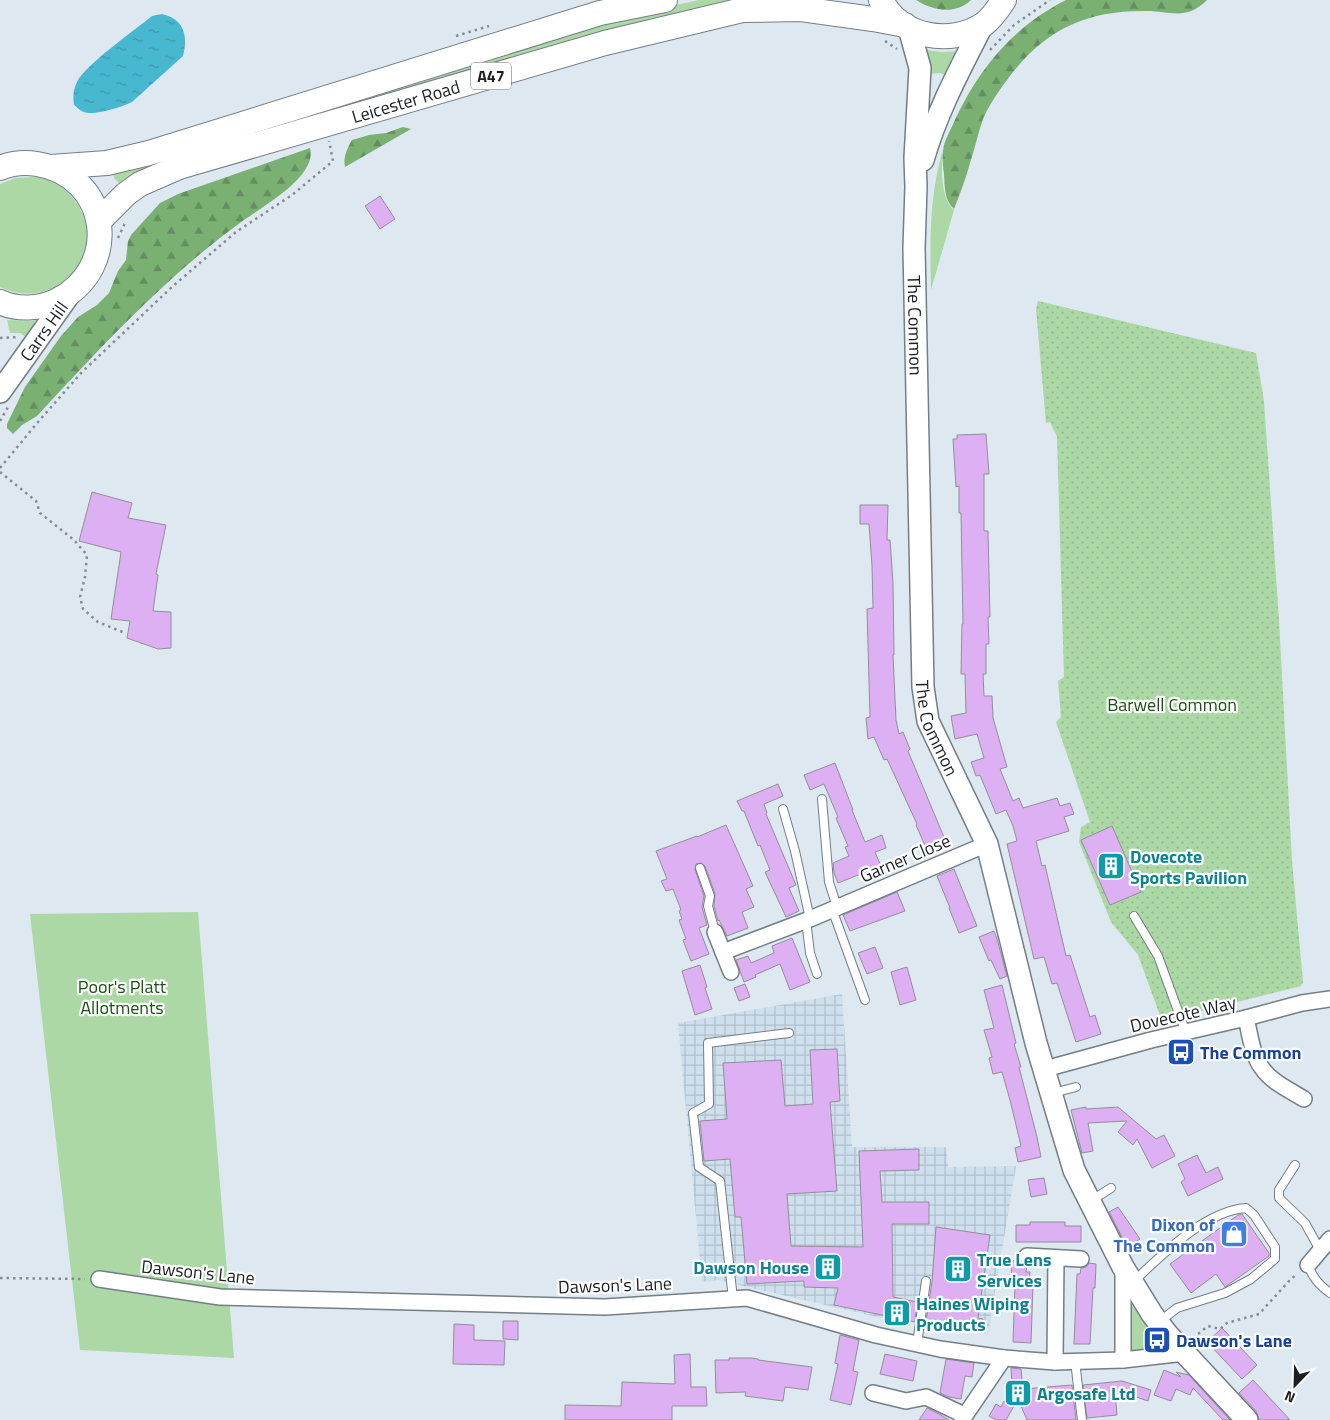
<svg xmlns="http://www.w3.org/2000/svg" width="1330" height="1420" font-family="'Titillium Web',sans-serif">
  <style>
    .industrial { fill: url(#industrial-grid) }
    .green { fill: #abd8a5 }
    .forest { fill: url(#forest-firs) }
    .park { fill: url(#park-dots) }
    .water { fill: url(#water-ripples) }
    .building { fill: #ddaff3; stroke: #948e98 }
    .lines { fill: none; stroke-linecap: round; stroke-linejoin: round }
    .lane-casing { stroke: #747e85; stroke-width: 10 }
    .street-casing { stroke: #747e85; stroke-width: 18 }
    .secondary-casing { stroke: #747e85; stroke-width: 24 }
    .primary-casing { stroke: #747e85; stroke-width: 26 }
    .path { stroke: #858c92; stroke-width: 2.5; stroke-dasharray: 2.5 4; stroke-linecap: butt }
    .lane { stroke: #fff; stroke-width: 8 }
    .street { stroke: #fff; stroke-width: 15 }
    .secondary { stroke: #fff; stroke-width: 21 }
    .primary { stroke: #fff; stroke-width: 24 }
    .labels { text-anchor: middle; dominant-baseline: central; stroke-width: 4.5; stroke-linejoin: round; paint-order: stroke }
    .shield { fill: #fff; stroke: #5f6264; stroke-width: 1 }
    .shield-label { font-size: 16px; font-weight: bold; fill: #1b1f22 }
    .street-label { font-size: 18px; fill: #1b1f22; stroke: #fff }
    .park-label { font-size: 18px; fill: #1b5114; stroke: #fff }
    .culture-label { font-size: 18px; font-weight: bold; fill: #0d838f; stroke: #fff; text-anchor: start }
    .transit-label { font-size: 18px; font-weight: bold; fill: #164399; stroke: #fff; text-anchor: start }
    .shop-label { font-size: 18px; font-weight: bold; fill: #366cbe; stroke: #fff; text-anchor: end }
  </style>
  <defs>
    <pattern id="industrial-grid" width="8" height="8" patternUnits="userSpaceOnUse" patternTransform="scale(1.25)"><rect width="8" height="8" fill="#cedfed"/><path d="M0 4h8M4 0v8" fill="none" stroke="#b0bfcb"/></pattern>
    <pattern id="forest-firs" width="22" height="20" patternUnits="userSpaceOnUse" patternTransform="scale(1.25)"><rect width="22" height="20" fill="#7ab173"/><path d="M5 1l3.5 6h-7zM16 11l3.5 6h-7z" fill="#638f5e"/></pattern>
    <pattern id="park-dots" width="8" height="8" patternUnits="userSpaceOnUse" patternTransform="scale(1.25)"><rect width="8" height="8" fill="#abd8a5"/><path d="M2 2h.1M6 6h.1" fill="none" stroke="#93b98e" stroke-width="1.8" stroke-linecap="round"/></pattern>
    <pattern id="water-ripples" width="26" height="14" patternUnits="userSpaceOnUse" patternTransform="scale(1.25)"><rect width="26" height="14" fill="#48b8d1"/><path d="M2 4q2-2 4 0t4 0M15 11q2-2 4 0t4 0" fill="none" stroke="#3b95a9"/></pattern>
  </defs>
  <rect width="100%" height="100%" fill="#dde8f0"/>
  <path class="industrial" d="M842,994L852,1147H946L948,1167L1016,1166L988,1334L877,1317L718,1280L702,1282L678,1023Z"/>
  <g class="green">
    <path d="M699,0H750L132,175L119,183L114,178L113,170L624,16Z"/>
    <path d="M925,50L942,52L961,51L948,76L940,73L930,74Z"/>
    <path d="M942,152C942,169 940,198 954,210L931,290C930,241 929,200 942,152Z"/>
    <path d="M35,177C41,178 48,179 53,182C63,186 70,194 76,202C112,253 56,314 0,287V184L15,178Z"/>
    <path d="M7,320L35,321L28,338L20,333H10Z"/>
    <path d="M198,912L234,1358L80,1350L30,914Z"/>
    <path d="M1129,1302L1167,1347L1131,1351Z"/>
  </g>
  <g class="forest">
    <path d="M916,0H971C955,15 933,11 916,0Z"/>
    <path d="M1066,0H1207C1185,22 1170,10 1143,11C1083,11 1042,32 1007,80C998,92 989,105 983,119C978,133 975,148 970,163C966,178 960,194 954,209C944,200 945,187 944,174C943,166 942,158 943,151C944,141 950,131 954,122C978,69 1014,26 1066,0Z"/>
    <path d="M403,127L411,129L345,167C343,157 347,149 352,140L369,135L386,133Z"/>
    <path d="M310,148C318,176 262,207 244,220C167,275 101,347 37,416L22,425L13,434L7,428V424L25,387L61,336L78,317L97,305L109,293L118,271L126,260L128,241L131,235L160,203L178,194Z"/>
  </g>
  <path class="park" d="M1038,301L1256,353L1264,401L1279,620L1292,861L1303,982L1301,986L1162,1021L1138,955L1111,922L1079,842L1081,827L1090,822L1056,722L1061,717L1058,681L1064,677L1057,437L1050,422L1046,423L1036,309Z"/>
  <path class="water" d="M162,14C183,18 189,36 183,56L132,102C122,107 94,116 84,112C80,111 77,107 74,105C73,96 73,90 77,82C85,65 135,30 152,16Z"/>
  <g class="building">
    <path d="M380,196L395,219L380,229L365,206Z"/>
    <path d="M986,434L989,474H984V531H988L990,617H988L989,644H986V674H983L984,696H992L993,718L1007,767L1000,769L1013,801L1019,798L1023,808L1057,798L1060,806L1070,803L1074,814L1064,817L1069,831L1036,841L1042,866L1045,865L1066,956L1070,955L1090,1017L1095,1015L1101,1034L1076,1042L1057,983L1052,984L1044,957L1034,959L1007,844L1017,841L1013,826L1006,810L996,814L980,775L976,776L971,762L984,758L977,734L955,739L951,716L966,713L965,674H961L962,624H963L961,513H959V486L956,487L953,439H957V435Z"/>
    <path d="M92,492L132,503L128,518L166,525L156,574L158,575L153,611L171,612V648L158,649L127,638L130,621L111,619L121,552L79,541Z"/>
    <path d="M860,505H888L887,540H890L893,583L894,655H893L896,720L899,734L903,732L910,749L908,751L946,842L927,850L916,825L917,824L887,759L884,760L874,737L868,739L866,718L870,717L867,609L873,608L872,566L869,524H860Z"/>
    <path d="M835,763L853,810H852L865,842L882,835L886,848L875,852L881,866L838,883L834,873L833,863L849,856L845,847L848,846L836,818L838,817L824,784L810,790L804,775Z"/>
    <path d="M778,784L783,796L764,804L767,813L766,814L796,885L789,888L799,911L786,917L765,872L770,870L760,845L758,846L744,811H742L737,801Z"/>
    <path d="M726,825L753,886L746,889L754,907L742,912L748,928L727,936L719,920L718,921L714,906L715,894L705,866L701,863L696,864L695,869L704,896L702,907L707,925L699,928L709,954L691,961L683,940L686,939L679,920L682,919L679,911L681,910L673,889L666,891L661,881L667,879L656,851L697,836V837Z"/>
    <path d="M1112,826L1141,892L1110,905L1081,840Z"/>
    <path d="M954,869L977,926L959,933L949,908H950L937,876Z"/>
    <path d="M897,892L905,911L850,931L843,915Z"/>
    <path d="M994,931L997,939L1007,976L1000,979L991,960L989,961L979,937Z"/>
    <path d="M792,938L810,982L790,990L780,964L755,975L756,977L744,982L736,960L748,956L751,963L774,953L772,946Z"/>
    <path d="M875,947L883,968L867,974L858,953Z"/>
    <path d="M700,965L707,987L705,988L712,1009L695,1015L682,971Z"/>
    <path d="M907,967L916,1000L900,1005L891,972Z"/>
    <path d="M745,984L750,997L739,1001L734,988Z"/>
    <path d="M1002,985L1016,1043L1014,1044L1021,1067H1019L1037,1137L1041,1157L1018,1162L1015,1148L1021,1146L1010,1100L1002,1072L993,1074L989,1058L992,1057L984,1030L994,1028L984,990Z"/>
    <path d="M837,1049L840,1101L830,1102L837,1191L787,1194L791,1246L863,1247L859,1151L919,1149V1170L880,1171L882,1202H929V1224H892L893,1297L917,1302L915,1322L834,1305L838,1288L804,1287V1281L747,1284L741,1217H735L730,1159L704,1161L700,1121L727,1119L723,1063L781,1060L785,1106L813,1104L810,1050Z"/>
    <path d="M1086,1107V1109L1118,1107L1156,1139L1164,1135L1175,1156L1152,1168L1137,1139L1133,1145L1118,1132L1127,1121L1088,1123L1093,1151L1082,1153L1071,1110Z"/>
    <path d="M1197,1155L1206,1173L1218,1167L1223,1179L1188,1196L1181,1182L1185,1179L1178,1164Z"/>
    <path d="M1044,1178L1047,1194L1031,1197L1028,1180Z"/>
    <path d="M1118,1207L1140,1239L1127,1247L1109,1212Z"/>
    <path d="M1242,1214L1269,1253V1256L1225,1287L1216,1274L1191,1293L1170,1264L1238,1215Z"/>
    <path d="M1030,1222H1065V1226H1081V1242H1016V1225H1030Z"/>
    <path d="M936,1227L990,1235L978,1318L983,1319L981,1331L926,1322L932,1282Z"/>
    <path d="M1011,1260L1019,1261L1027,1265L1026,1272H1030L1029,1285H1033L1031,1343L1013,1342L1015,1285H1012Z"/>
    <path d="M1089,1263L1096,1264L1095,1288H1093L1090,1344H1074L1077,1274H1080L1081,1268L1086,1267Z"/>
    <path d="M503,1321H518V1340L503,1339Z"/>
    <path d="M454,1324L474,1325V1340L505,1341L504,1365L453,1364Z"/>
    <path d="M1222,1328L1257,1365L1242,1379L1207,1342Z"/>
    <path d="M840,1335L859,1340L853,1371L858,1372L851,1405L830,1400L838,1364L835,1363Z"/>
    <path d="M690,1354L691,1387H706L707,1406H672V1420H565V1405L621,1406L622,1382L675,1384L674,1355Z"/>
    <path d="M885,1354L917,1361L913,1381L880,1374Z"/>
    <path d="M729,1358H751L758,1359V1360L812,1367L808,1390L785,1387L783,1401L745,1396L746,1392L716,1393L715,1360H729Z"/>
    <path d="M946,1359L974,1363L972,1377L965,1376L961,1399L949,1397L940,1393Z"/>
    <path d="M1011,1368L1021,1369L1023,1389L1072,1385L1076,1420H1027L1018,1399L1006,1420H996L989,1416L996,1404L1001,1407L1004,1401L1013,1406Z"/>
    <path d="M1164,1370L1181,1377L1176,1372L1189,1375L1230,1420H1223L1193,1388L1190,1395L1176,1389L1171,1401L1154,1395Z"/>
    <path d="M1253,1380L1278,1407L1290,1420H1259L1256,1411L1239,1393Z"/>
    <path d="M1122,1381L1151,1390L1148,1401L1130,1395L1115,1393L1117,1415L1087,1418L1083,1385Z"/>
    <path d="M927,1408L939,1414L949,1420H919Z"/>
  </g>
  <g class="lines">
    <g class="lane-casing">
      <g id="lane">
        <path d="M822,799L829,882L837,907"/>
        <path d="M783,809L795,851L810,919"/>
        <path d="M700,868L710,896L708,906L715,932"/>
        <path d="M832,909L865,1000"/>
        <path d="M1134,916L1158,956L1186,1033"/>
        <path d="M806,920L810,953L817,974"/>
        <path d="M1053,1093L1076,1087"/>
        <path d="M1295,1165L1279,1190V1198L1305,1223L1320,1250"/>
        <path d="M1092,1200L1111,1188"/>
        <path d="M1308,1265C1313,1278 1319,1285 1330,1293"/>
        <path d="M1134,1281C1163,1254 1205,1211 1246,1208L1254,1215L1275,1247V1259L1251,1279L1225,1293L1177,1308L1159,1322"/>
        <path d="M733,1299L720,1181L699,1167L693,1113L709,1104L708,1043L789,1033"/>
        <path d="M917,1344L926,1281"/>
        <path d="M1075,1361L1082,1420"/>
      </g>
    </g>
    <g class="street-casing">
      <g id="street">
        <path d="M715,932L731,972"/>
        <path d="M723,952L810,919L987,844"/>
        <path d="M1246,1018C1250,1034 1252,1055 1262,1068C1271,1082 1290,1090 1304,1099"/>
        <path d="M1045,1069L1151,1040L1246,1018L1302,1003L1330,999"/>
        <path d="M1027,1256L1081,1259"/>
        <path d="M1308,1265L1330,1239"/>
        <path d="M99,1279L220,1297L605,1307L747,1298L876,1335L940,1349L1004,1358L1055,1362L1123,1360L1185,1353"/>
        <path d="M1123,1360V1267"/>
        <path d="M1055,1362L1056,1258"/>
        <path d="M873,1393L906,1401L926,1397L964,1415"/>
        <path d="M962,1420L1004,1358"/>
      </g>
    </g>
    <g class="secondary-casing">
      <g id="secondary">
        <path id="s1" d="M909,28L920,68L915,158L916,187L914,248L923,687L928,721L987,844L1036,1043L1074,1170L1123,1267L1152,1314L1168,1335L1247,1420"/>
        <path d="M923,160C937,111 960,69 983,24"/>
        <path id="s2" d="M0,392L69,295"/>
      </g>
    </g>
    <g class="primary-casing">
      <g id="primary">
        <path d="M881,0C900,37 950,47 984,24C992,18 998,9 1004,0"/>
        <path d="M51,167L107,163L149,153L600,13L665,0"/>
        <path d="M0,168C12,163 25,162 37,164C111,176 122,269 56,301C40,309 16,310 0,302"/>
        <path id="s3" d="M99,221L126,194L140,184L179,167L605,43L742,10L801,9L873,19L905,25"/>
      </g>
    </g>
    <g class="path">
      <path d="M456,36L489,26"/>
      <path d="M885,41L897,49"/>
      <path d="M990,50L1014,25L1050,0"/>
      <path d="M118,238L125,223"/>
      <path d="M0,338L18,337"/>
      <path d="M0,421L8,407"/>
      <path d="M0,468L38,422L82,372L173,286L236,232L292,195L333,161L329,141"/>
      <path d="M0,472L36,501L40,513L74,540L87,555L85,577L80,597L83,609L98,622L125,633"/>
      <path d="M0,1278L85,1279"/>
      <path d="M1193,1338L1208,1326L1220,1329L1227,1323L1259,1314L1290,1280L1297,1274"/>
    </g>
    <use href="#lane" class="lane"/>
    <use href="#street" class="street"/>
    <use href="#secondary" class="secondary"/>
    <use href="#primary" class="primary"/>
  </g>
  <defs>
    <g id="building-square" transform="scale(1.4375)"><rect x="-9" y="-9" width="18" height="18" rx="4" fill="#0f9aa8" stroke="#fff"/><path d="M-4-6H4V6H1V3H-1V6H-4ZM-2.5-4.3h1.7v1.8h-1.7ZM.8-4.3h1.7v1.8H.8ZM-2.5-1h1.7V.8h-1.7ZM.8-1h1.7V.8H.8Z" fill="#fff"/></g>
    <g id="bus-square" transform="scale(1.4375)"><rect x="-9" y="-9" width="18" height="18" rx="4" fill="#1a4fb4" stroke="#fff"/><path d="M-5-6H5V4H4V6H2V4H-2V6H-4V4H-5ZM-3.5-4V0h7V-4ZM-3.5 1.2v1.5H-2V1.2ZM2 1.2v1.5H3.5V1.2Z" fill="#fff"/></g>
    <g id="shop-square" transform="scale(1.4375)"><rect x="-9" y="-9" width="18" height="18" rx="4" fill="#3f7fe0" stroke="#fff"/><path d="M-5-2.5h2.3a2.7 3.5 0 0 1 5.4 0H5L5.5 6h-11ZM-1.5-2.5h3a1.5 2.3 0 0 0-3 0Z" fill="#fff"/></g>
  </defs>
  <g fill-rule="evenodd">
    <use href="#building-square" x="1111" y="866"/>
    <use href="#bus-square" x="1181" y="1052"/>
    <use href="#shop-square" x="1234" y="1234"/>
    <use href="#building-square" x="828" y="1267"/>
    <use href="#building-square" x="958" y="1269"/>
    <use href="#building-square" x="897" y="1313"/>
    <use href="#bus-square" x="1157" y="1340"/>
    <use href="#building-square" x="1018" y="1393"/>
  </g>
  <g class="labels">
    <rect class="shield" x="471" y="62.5" width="40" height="27" rx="4"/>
    <g class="shield-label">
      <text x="491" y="76">A47</text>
    </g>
    <g class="street-label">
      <text stroke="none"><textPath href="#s3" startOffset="334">Leicester Road</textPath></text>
      <text stroke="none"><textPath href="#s1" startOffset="299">The Common</textPath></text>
      <text stroke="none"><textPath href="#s2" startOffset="75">Carrs Hill</textPath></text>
      <text stroke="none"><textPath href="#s1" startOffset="704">The Common</textPath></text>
      <text transform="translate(905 858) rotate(-23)">Garner Close</text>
      <text transform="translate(1183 1014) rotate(-13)">Dovecote Way</text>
      <text transform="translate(198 1272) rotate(6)">Dawson's Lane</text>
      <text transform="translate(615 1285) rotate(-2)">Dawson's Lane</text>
    </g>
    <g class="park-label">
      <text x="1172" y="704">Barwell Common</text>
      <text x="122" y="986">Poor's Platt<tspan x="122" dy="21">Allotments</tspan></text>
    </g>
    <g class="culture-label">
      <text x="1130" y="856">Dovecote<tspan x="1130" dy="21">Sports Pavilion</tspan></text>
      <text x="977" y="1259">True Lens<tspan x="977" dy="21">Services</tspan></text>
      <text x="809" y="1267" text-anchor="end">Dawson House</text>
      <text x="916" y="1303">Haines Wiping<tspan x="916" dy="21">Products</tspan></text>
      <text x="1037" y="1393">Argosafe Ltd</text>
    </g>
    <g class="transit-label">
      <text x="1200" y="1052">The Common</text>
      <text x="1176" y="1340">Dawson's Lane</text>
    </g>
    <g class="shop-label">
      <text x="1215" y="1224">Dixon of<tspan x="1215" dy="21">The Common</tspan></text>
    </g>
  </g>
  <g transform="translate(1295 1385) rotate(203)" stroke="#ffffff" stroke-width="4" paint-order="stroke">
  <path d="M0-4L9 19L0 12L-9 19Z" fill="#1b1f22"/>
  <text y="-8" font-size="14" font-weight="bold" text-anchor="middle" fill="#1b1f22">N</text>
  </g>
</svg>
